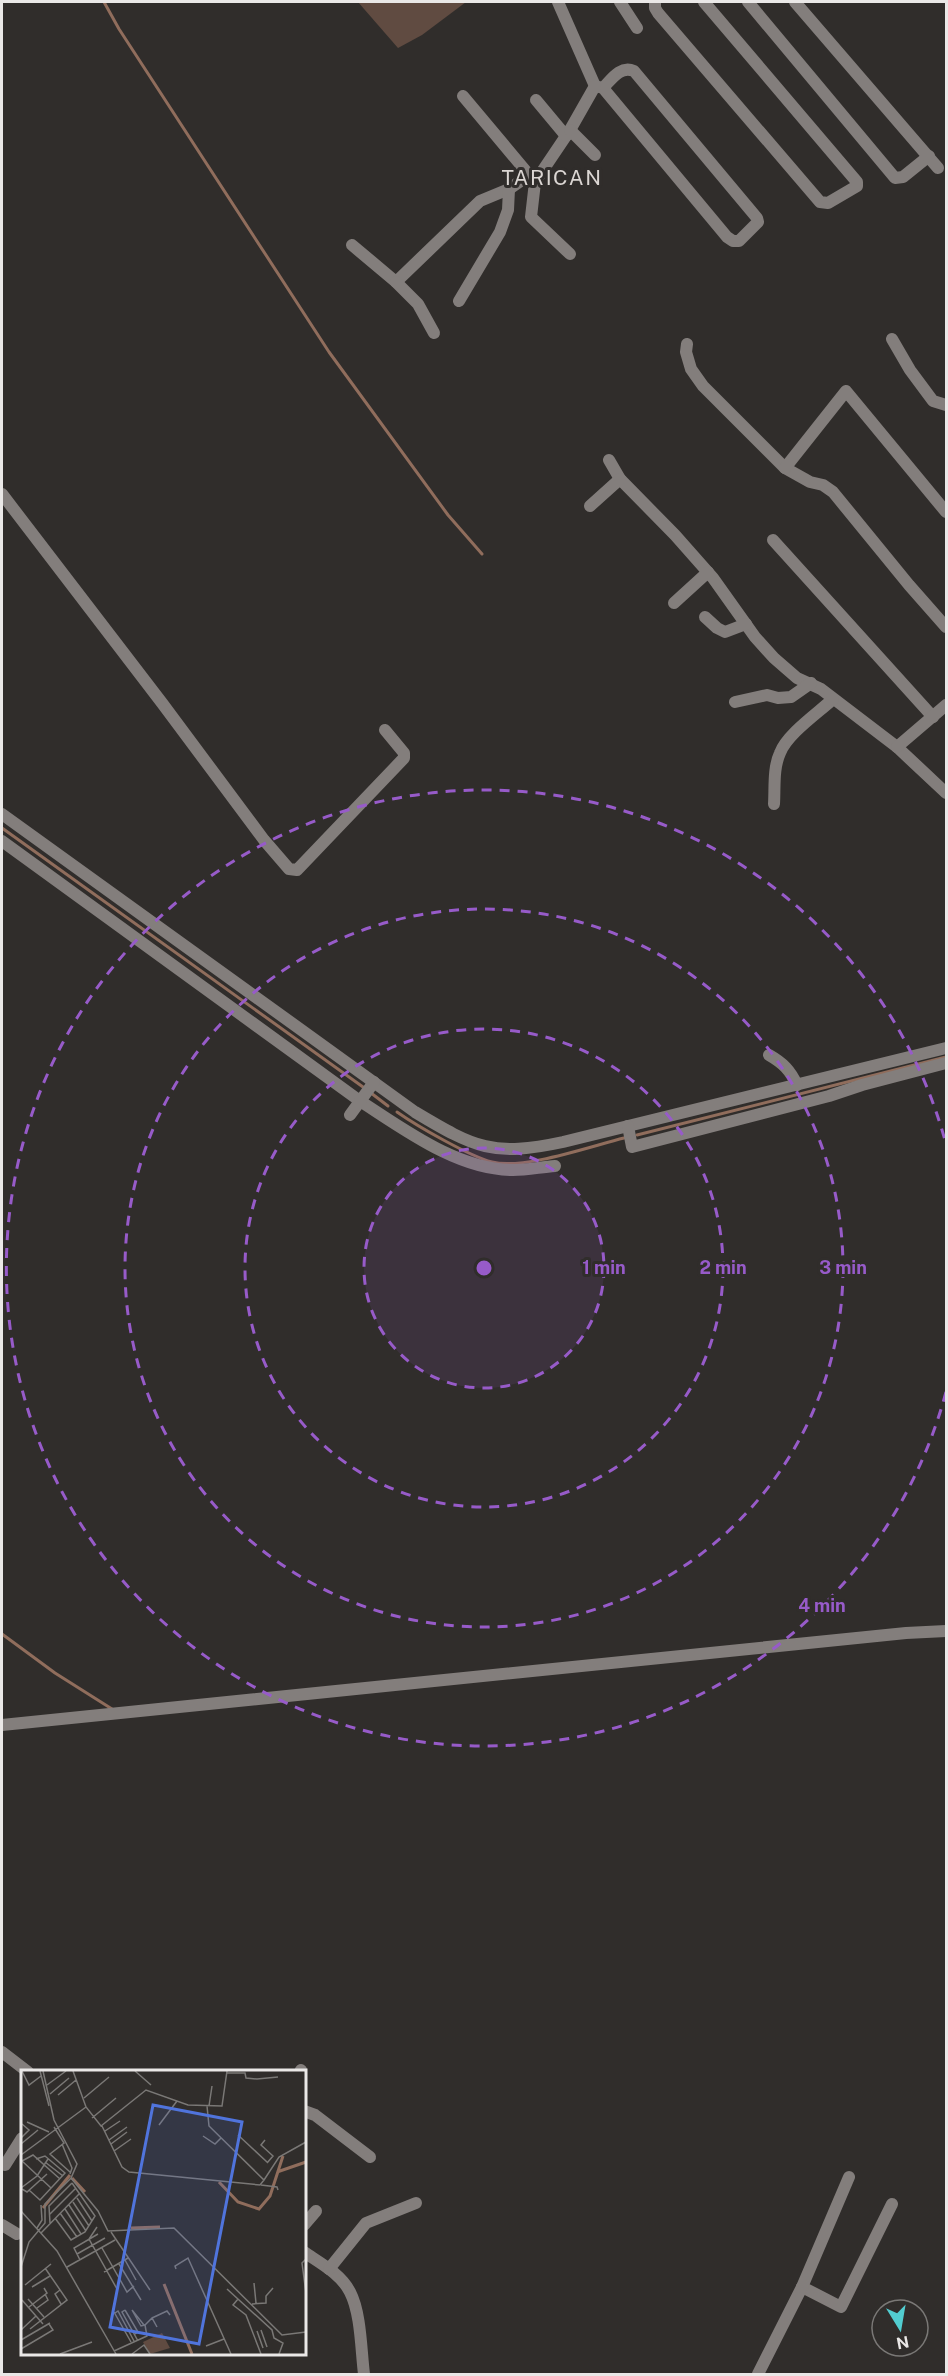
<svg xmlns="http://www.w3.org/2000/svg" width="948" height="2376" font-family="'Public Sans',sans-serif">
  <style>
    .green { fill: #604b41 }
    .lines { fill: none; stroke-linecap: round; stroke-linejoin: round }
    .stream { stroke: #906d5c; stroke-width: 3 }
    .minor { stroke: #837e7c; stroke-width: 12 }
    .ring { fill: none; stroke: #975bc9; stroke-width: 3; stroke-dasharray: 10 8 }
    .labels { text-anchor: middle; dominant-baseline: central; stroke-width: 6; stroke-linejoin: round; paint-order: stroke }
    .neighbourhood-label { font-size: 21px; letter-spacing: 1.5px; fill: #dbd6d3; stroke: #302d2b }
    .inset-river { fill: none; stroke: #906d5c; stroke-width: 3 }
    .inset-road { fill: none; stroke: #7a7876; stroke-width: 1.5 }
    .view { fill: #5074dc; fill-opacity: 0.15; stroke: #5074dc; stroke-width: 3 }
    .inset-edge { fill: none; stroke: #eae8e7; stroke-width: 3 }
    .centre { fill: #975bc9; stroke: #302d2b; stroke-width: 3 }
    .ring-label { font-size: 18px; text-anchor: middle; font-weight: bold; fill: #975bc9; stroke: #302d2b; stroke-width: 6; stroke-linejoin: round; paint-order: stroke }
  </style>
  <rect width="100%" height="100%" fill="#302d2b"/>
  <path class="green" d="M358,2H466L422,35L398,48Z"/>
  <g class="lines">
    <g class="stream">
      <path d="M104,2L119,29L329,352L448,515L482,554"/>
      <path d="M2,828L363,1087"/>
      <path d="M371,1093L388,1106"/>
      <path d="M397,1112C417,1126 469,1156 492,1162C524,1170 591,1146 624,1138"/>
      <path d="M637,1135L946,1057"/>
      <path d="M2,1634L55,1673L112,1709"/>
    </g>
    <g class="minor">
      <path d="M558,2L595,86L603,88L727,237L733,241H739L758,222L757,218L634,71C620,65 611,80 603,88"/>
      <path d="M620,2L637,28"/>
      <path d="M655,2V8L658,13L820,202L828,203L857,186V182L704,2"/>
      <path d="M748,2L895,178L903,177L929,156"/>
      <path d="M795,2L938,168"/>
      <path d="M463,96L535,182L570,130L595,86"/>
      <path d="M536,100L566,136"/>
      <path d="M570,130L595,155"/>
      <path d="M535,182L531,217L570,254"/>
      <path d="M352,245L396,282L480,201L509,189L529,175"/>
      <path d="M396,282L418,304L434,333"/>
      <path d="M459,301L500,232L508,210L509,189"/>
      <path d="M892,339L910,370L933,401L946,405"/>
      <path d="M687,344L686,352L691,369L703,386L785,468L810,482L823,485L833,492L909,585L946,627"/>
      <path d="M609,460L620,479L675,535L713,578L755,637L774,658L797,678L821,689L897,747L946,793"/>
      <path d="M785,468L846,391L946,512"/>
      <path d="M2,494L162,703L264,840L289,869L297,870L404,758V753L385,730"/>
      <path d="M590,506L620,479"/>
      <path d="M773,540L933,717"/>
      <path d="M674,603L708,572"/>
      <path d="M705,617L717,628L725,632L746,624"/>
      <path d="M735,702L767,695L778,698L791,697L811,683"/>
      <path d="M897,747L946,705"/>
      <path d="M774,804C775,788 773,768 780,753C787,734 818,713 833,699"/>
      <path d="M2,814L415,1112C475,1148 493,1157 563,1142L946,1048"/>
      <path d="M2,841L360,1101C405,1130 458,1170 513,1170C527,1170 541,1167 555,1166"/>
      <path d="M769,1055C783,1063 790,1070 797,1085"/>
      <path d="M350,1115L374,1082"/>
      <path d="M628,1126L632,1147L829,1096L862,1085L946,1063"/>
      <path d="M2,1725L906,1633L946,1631"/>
      <path d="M2,2052L28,2072"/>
      <path d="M300,2072L301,2070"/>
      <path d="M304,2111L315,2115L370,2157"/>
      <path d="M5,2165L22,2138"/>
      <path d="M2,2225L17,2234"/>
      <path d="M304,2225L316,2211"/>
      <path d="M304,2252C320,2263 341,2274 350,2292C361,2313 361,2350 364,2374"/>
      <path d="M329,2269L366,2223L416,2203"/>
      <path d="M802,2287L841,2307L892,2204"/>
      <path d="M758,2374L802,2287L849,2177"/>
    </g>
  </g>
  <circle cx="484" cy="1268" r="120" fill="#975bc9" fill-opacity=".12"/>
  <g class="ring">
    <circle cx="484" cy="1268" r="120"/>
    <circle cx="484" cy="1268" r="239"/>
    <circle cx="484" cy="1268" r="359"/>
    <path d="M946 1392A478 478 0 1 1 946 1144"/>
  </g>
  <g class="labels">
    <g class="neighbourhood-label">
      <text x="552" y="177">TARICAN</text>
    </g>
  </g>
  <g transform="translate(21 2070)">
    <rect width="285" height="285" fill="#302d2b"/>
    <path d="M141,263L149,278L129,284L122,272Z" fill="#604b41"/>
    <path class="inset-river" d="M256,102L285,92M51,108L64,122M198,112L217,132L238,139L249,126L262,86M22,138L49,105M110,158L139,157M143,214L171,284"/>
    <path class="inset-road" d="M1,1L8,15L20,6M19,1L28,36M52,1L65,37L80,56L125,20L167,35L201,36L206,1M114,1L130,15M206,3H224L225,8L236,9L257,7M26,15L45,1M29,24L48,8M37,25L55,10M63,28L88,7M186,36L188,56L243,110L258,87L285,72M188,36L191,16M71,48L95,28M6,52L28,62M138,55L156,31M81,56L101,97L108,102L239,115L243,110M33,57L43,73L29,84L49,102M84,61L99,51M217,65L246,92M182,66L194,74L200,68M0,68L8,60L1,54M88,70L106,57M244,70L240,75L252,86L246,93M0,74L17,60M41,74L51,98L49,104M90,74L106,62M93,81L110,69M0,85L65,37M0,90L30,118M1,91L12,85L39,109M24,92L42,106M50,108L77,141L87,161L153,158L261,265L285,262M240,115L256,117L257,120M0,118L16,106L27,89M1,119L6,122L26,104M8,120L19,130L44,103L24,86L15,89M56,128L71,151M52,132L68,156M48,135L65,161M44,139L60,164M0,141L36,181L95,284M39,143L56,167M28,145L55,118M34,148L50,170L64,162L74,146L51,113M29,153L28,136L51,113M76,157L68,169L96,219M16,158L21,150L20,135M90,162L129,220M20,163L59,123M81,178L106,222L113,216M56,184L84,168M285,189L281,193L285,223M59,190L53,178L77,164M104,190L115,210M98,194L120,230M0,197L8,172L24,153V134L50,108L56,94L33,50L22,1M46,197L94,170M155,199L154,196L167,188L210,284M83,202L107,188M233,213L235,233M4,215L30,194M11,217L29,206M206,219L251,260L253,268L262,273L258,284M39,220L34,224L40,234M7,229L23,247M217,229L212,235L225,245L240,284M1,230L22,254M231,234L245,233V226L252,218M8,237L26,223L23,218M16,238L27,230L24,224M104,240L101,242L117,271M104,240L117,262L114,264M111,240L123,255M93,242L110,272M94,243L97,241L113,271M131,248L146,241L149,245M124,255L131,248L136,257M9,259L46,230L24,198M0,260L15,246M240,260L246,277M236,261L242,278M0,270L29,253M185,276L203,269M0,279L32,260L28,254M93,281L126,266L124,255L120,256L111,240M39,284L71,272M111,284L123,275L129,284"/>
    <path class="view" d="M132,35L221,52L178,274L89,257Z"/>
    <rect width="285" height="285" class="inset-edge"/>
  </g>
  <circle cx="484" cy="1268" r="9" class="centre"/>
  <g class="ring-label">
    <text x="604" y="1274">1 min</text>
    <text x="723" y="1274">2 min</text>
    <text x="843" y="1274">3 min</text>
    <text x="822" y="1612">4 min</text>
  </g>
  <rect width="948" height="2376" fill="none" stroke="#eae8e7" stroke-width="6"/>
  <g transform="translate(900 2328) rotate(169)"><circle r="28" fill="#302d2b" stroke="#7a7876" stroke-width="1.5"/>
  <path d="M0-4.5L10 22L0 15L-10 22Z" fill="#52cdd0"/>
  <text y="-9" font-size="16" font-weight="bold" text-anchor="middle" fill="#eae8e7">N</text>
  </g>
</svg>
